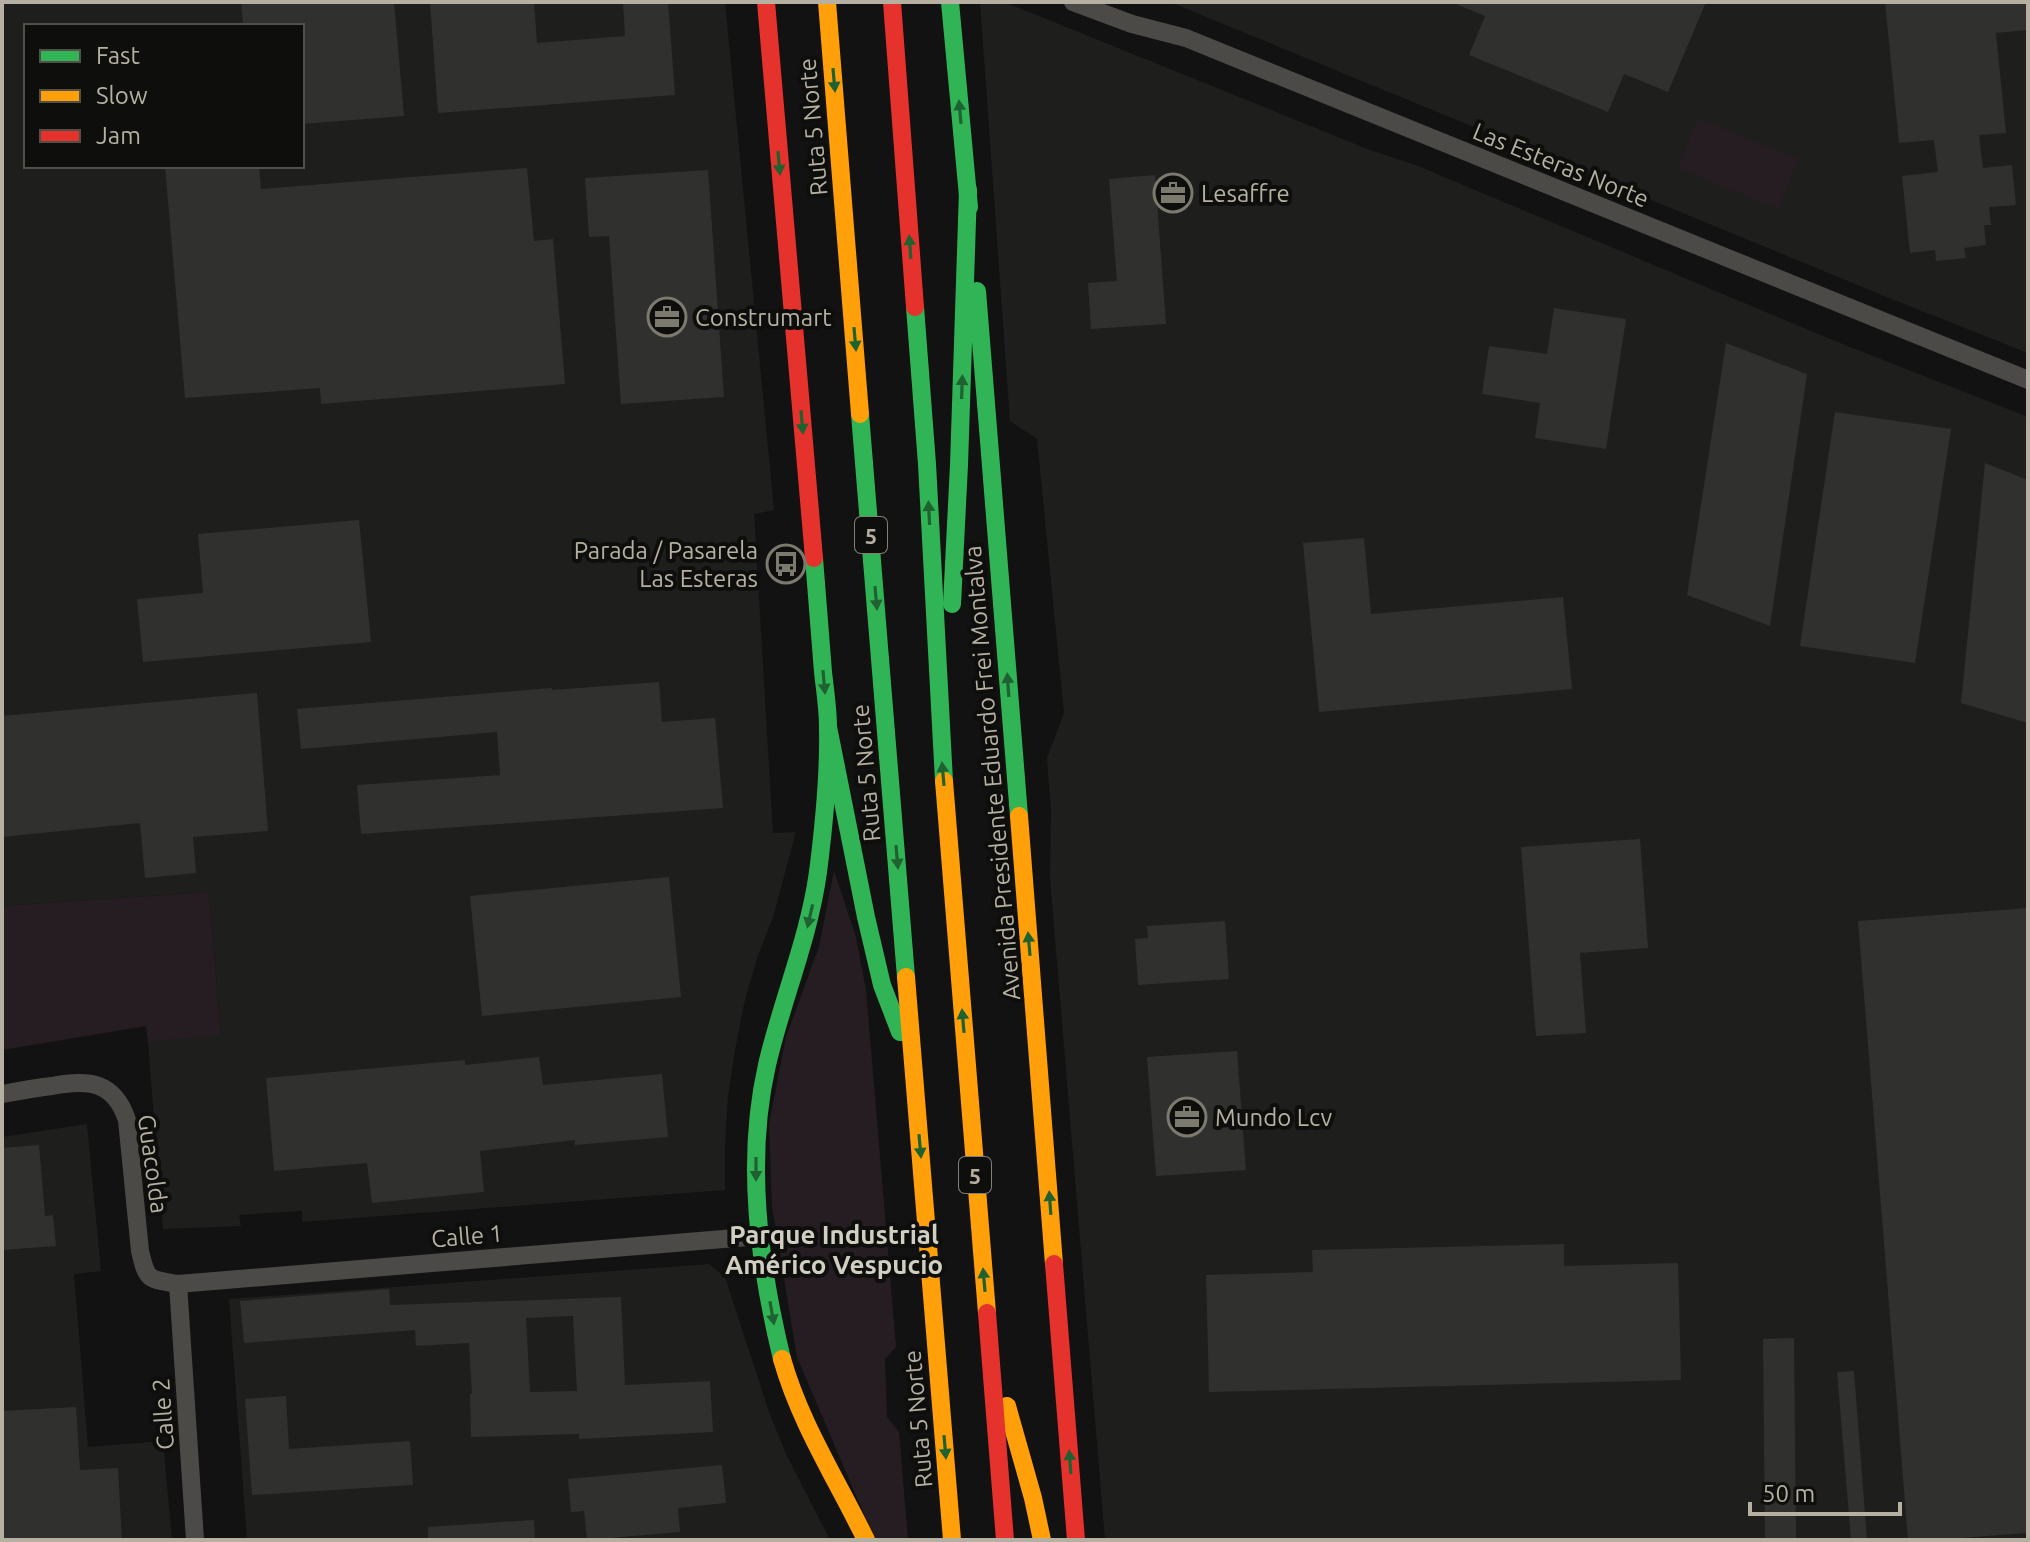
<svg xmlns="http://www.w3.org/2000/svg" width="2030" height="1542" font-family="Ubuntu,sans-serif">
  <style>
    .built { fill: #1e1e1c; fill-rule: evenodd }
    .green { fill: #261d23 }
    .building { fill: #30302e; fill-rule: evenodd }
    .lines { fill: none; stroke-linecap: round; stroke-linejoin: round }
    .street { stroke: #4b4a46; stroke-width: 18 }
    .fast { stroke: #30b455; stroke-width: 18 }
    .slow { stroke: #ff9f0a; stroke-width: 18 }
    .jam { stroke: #e5322d; stroke-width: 18 }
    .oneway { fill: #1f6130 }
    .labels { text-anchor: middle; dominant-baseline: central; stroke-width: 8; stroke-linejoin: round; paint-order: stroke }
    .shield { fill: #0e0e0c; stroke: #837f74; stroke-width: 2 }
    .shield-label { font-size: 22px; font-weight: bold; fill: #b5b0a1 }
    .street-label { font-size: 24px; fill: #b5b0a1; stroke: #0e0e0c }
    .poi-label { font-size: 24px; fill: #b5b0a1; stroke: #0e0e0c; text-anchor: start }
    .neighbourhood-label { font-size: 26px; font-weight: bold; fill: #d1cec2; stroke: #0e0e0c }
  </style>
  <rect width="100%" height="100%" fill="#121212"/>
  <g class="built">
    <path d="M2,2H725L774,510L754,514L773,833L796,832L773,917L757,958L744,1004L735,1050L728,1096L725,1143V1190L302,1222V1211L239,1215L241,1226L163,1229L148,1042L221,1034L209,892L2,906ZM26,26H302V166H26Z"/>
    <path d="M980,2H1004L1370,150L1418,166L1830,339L2028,417V1540H1105L1050,879L1051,811L1047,758L1064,713L1037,439L1010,421Z"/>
    <path d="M1170,2H2028V353L1894,300Z"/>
    <path d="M87,1124L101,1271L74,1274L88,1447L163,1441L172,1540H2V1137Z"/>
    <path d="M709,1264L725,1277L769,1412L786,1454L830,1540H247L229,1299Z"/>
  </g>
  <g class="green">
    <path d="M1698,118L1799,159L1778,209L1678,168Z"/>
    <path d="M834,871L856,937L866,990L896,1347L885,1359L887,1417L899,1432L908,1540H875L797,1357L772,1206L769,1124L786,1037L819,947Z"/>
    <path d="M209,892L221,1035L148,1042L146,1026L2,1050V906Z"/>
  </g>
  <g class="building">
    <path d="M241,2H394L404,116L302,124V26H243Z"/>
    <path d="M430,2H534L537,43L625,36L623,2H668L675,95L438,113Z"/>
    <path d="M1451,2H1706L1668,92L1624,74L1608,112L1469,55L1485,16Z"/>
    <path d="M1885,2H2028V30L1996,33L2006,133L1979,135L1983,168L2012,165L2016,205L1989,207L1991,225H1984L1986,245L1964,248L1966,258L1936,261L1935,250L1910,253L1902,176L1938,172L1934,140L1899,143Z"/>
    <path d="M165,166H259L261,189L527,168L534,241L553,239L565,384L321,404L320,388L185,398Z"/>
    <path d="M708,170L724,397L621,404L609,236L589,237L585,178Z"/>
    <path d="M1155,175L1166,324L1091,329L1088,283L1117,281L1109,179Z"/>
    <path d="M1554,308L1626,319L1606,449L1535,438L1540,403L1482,394L1489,346L1547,354Z"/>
    <path d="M1726,343L1807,374L1770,626L1687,595Z"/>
    <path d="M1835,412L1951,429L1915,663L1800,646Z"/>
    <path d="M1985,463L2028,480V723L1961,703Z"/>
    <path d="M359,520L371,642L143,662L137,599L203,593L198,534Z"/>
    <path d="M1364,538L1371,614L1563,597L1572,689L1319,712L1303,543Z"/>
    <path d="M659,682L662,722L715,718L723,808L361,834L357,785L500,775L497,732L301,749L297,709L552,688V690Z"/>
    <path d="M257,693L268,831L193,837L196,873L145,878L140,823L2,837V716Z"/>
    <path d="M1640,839L1648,948L1580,953L1586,1033L1536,1036L1521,847Z"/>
    <path d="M669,877L681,997L482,1016L470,896Z"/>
    <path d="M2028,908V1533L1932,1540H1908L1858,921Z"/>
    <path d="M1225,921L1229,979L1138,985L1135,939L1148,938L1147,926Z"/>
    <path d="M1237,1051L1246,1170L1156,1176L1147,1057Z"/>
    <path d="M539,1057L543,1085L662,1074L668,1137L575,1145V1140L480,1151L484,1192L372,1203L367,1163L274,1171L266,1078L465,1060V1065Z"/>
    <path d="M39,1145L45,1216L53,1215L56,1246L2,1250V1148Z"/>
    <path d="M1564,1244V1266L1678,1263L1681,1380L1209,1392L1206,1275L1313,1272L1312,1250Z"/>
    <path d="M389,1289L390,1305L621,1297L625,1385L710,1381L713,1432L579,1439V1434L471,1437L470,1394H472L469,1343L416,1346L415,1330L244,1343L240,1301ZM573,1316L577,1391L530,1392L526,1318Z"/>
    <path d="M1794,1338L1796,1540H1765L1763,1339Z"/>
    <path d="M1854,1371L1867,1540H1851L1837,1372Z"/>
    <path d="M286,1396L289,1449L410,1441L413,1485L252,1495L245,1399Z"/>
    <path d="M76,1407L80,1470L118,1468L122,1540H2V1411Z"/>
    <path d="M722,1465L726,1503L678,1508L680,1532L587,1540L584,1511L571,1512L568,1479Z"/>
    <path d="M534,1520L535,1540H428V1527Z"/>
  </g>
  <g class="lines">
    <g class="street">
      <path d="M1073,2L1132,24L1186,38L2028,380"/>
      <path d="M2,1094C19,1091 35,1088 52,1086C88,1079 114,1081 127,1120L140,1251C147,1281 148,1279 178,1284L760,1236"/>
      <path d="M178,1284L195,1540"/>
    </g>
    <g class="fast">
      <path d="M950,2L969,207"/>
      <path d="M977,291L1019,816"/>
      <path d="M915,307L927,464L944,781"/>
      <path d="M860,414L906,977"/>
      <path d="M952,604L959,465L968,190"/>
      <path d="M828,727L866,917L882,985L900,1032"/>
      <path d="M782,1359C759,1264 745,1161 767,1065C782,1000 809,938 818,872C824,825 829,774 828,727C828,709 825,690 823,672C820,634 817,596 814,558"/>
    </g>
    <g class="slow">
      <path d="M827,2L860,414"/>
      <path d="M944,781L987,1313"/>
      <path d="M1019,816L1054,1264"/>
      <path d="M906,977L952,1540"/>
      <path d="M782,1359C800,1423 837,1480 866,1540"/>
      <path d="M1007,1406L1033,1498L1042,1540"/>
    </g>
    <g class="jam">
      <path d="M766,2L814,558"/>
      <path d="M892,2L915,307"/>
      <path d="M1054,1264L1076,1540"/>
      <path d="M987,1313L1005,1540"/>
    </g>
  </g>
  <defs><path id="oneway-solid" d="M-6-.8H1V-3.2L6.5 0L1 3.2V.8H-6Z" transform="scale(2)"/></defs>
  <g class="oneway">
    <use href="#oneway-solid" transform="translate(834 80) rotate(85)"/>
    <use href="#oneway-solid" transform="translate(960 112) rotate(-95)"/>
    <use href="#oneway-solid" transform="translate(779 163) rotate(85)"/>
    <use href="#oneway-solid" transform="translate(910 247) rotate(-94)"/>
    <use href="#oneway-solid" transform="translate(855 339) rotate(85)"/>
    <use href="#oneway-solid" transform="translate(962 387) rotate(-88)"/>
    <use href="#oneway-solid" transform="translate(802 422) rotate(85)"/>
    <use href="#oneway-solid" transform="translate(929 513) rotate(-93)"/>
    <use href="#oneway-solid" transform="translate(876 598) rotate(85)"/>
    <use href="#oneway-solid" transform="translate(824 682) rotate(85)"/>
    <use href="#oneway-solid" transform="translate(1008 685) rotate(-94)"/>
    <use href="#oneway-solid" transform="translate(943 774) rotate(-95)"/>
    <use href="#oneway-solid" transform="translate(897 857) rotate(85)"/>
    <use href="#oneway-solid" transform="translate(810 916) rotate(103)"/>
    <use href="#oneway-solid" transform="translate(1029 944) rotate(-95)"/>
    <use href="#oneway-solid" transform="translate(963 1021) rotate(-95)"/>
    <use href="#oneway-solid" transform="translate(920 1146) rotate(85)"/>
    <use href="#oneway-solid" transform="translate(756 1169) rotate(90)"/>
    <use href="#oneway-solid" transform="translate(1050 1203) rotate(-94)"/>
    <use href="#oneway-solid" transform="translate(984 1280) rotate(-95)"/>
    <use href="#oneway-solid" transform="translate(772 1313) rotate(80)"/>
    <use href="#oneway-solid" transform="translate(945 1447) rotate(85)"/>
    <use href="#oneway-solid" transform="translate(1070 1462) rotate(-94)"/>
  </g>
  <defs>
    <g id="office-ring" transform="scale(2)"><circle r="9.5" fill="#0e0e0c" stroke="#7c796f" stroke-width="1.5"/><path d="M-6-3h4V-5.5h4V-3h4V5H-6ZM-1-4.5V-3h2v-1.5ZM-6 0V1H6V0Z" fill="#7c796f"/></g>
    <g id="bus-ring" transform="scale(2)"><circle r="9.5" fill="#0e0e0c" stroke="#7c796f" stroke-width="1.5"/><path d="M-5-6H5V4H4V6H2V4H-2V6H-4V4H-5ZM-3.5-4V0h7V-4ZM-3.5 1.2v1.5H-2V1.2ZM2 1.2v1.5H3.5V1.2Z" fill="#7c796f"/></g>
  </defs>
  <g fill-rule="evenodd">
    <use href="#office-ring" x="1173" y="193"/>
    <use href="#office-ring" x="667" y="317"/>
    <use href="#bus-ring" x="786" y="564"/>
    <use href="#office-ring" x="1187" y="1117"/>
  </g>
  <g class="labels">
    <g class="shield">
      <rect x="855" y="517" width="32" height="36" rx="6"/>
      <rect x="959" y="1157" width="32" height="36" rx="6"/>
    </g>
    <g class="shield-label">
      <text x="871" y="535">5</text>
      <text x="975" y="1175">5</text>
    </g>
    <g class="street-label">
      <text transform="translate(813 127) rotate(-95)">Ruta 5 Norte</text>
      <text transform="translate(1561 165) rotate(22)">Las Esteras Norte</text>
      <text transform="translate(866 773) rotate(-95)">Ruta 5 Norte</text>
      <text transform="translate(992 773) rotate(-95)">Avenida Presidente Eduardo Frei Montalva</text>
      <text transform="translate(153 1164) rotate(82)">Guacolda</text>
      <text transform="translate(467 1236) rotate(-5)">Calle 1</text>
      <text transform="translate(163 1414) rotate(-94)">Calle 2</text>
      <text transform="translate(918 1419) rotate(-95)">Ruta 5 Norte</text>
    </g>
    <g class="poi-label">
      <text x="1201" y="193">Lesaffre</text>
      <text x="695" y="317">Construmart</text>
      <text x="758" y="550" text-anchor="end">Parada / Pasarela<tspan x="758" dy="28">Las Esteras</tspan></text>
      <text x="1215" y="1117">Mundo Lcv</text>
    </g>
    <g class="neighbourhood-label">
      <text x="834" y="1234">Parque Industrial<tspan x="834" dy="30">Américo Vespucio</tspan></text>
    </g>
  </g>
  <rect width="2030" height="1542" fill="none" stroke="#b5b0a1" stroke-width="8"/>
  <rect x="24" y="24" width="280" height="144" fill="#0e0e0c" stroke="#514f48" stroke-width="2"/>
  <rect x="40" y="50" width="40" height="12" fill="#30b455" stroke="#514f48" stroke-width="2"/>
  <text x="96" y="64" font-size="24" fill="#b5b0a1">Fast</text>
  <rect x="40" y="90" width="40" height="12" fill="#ff9f0a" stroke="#514f48" stroke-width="2"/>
  <text x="96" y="104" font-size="24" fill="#b5b0a1">Slow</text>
  <rect x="40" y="130" width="40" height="12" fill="#e5322d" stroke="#514f48" stroke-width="2"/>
  <text x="96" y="144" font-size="24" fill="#b5b0a1">Jam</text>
  <path d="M1750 1502v12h150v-12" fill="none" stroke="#b5b0a1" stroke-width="4"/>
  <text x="1762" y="1502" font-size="24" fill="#b5b0a1" stroke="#0e0e0c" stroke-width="6" paint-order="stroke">50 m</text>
</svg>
